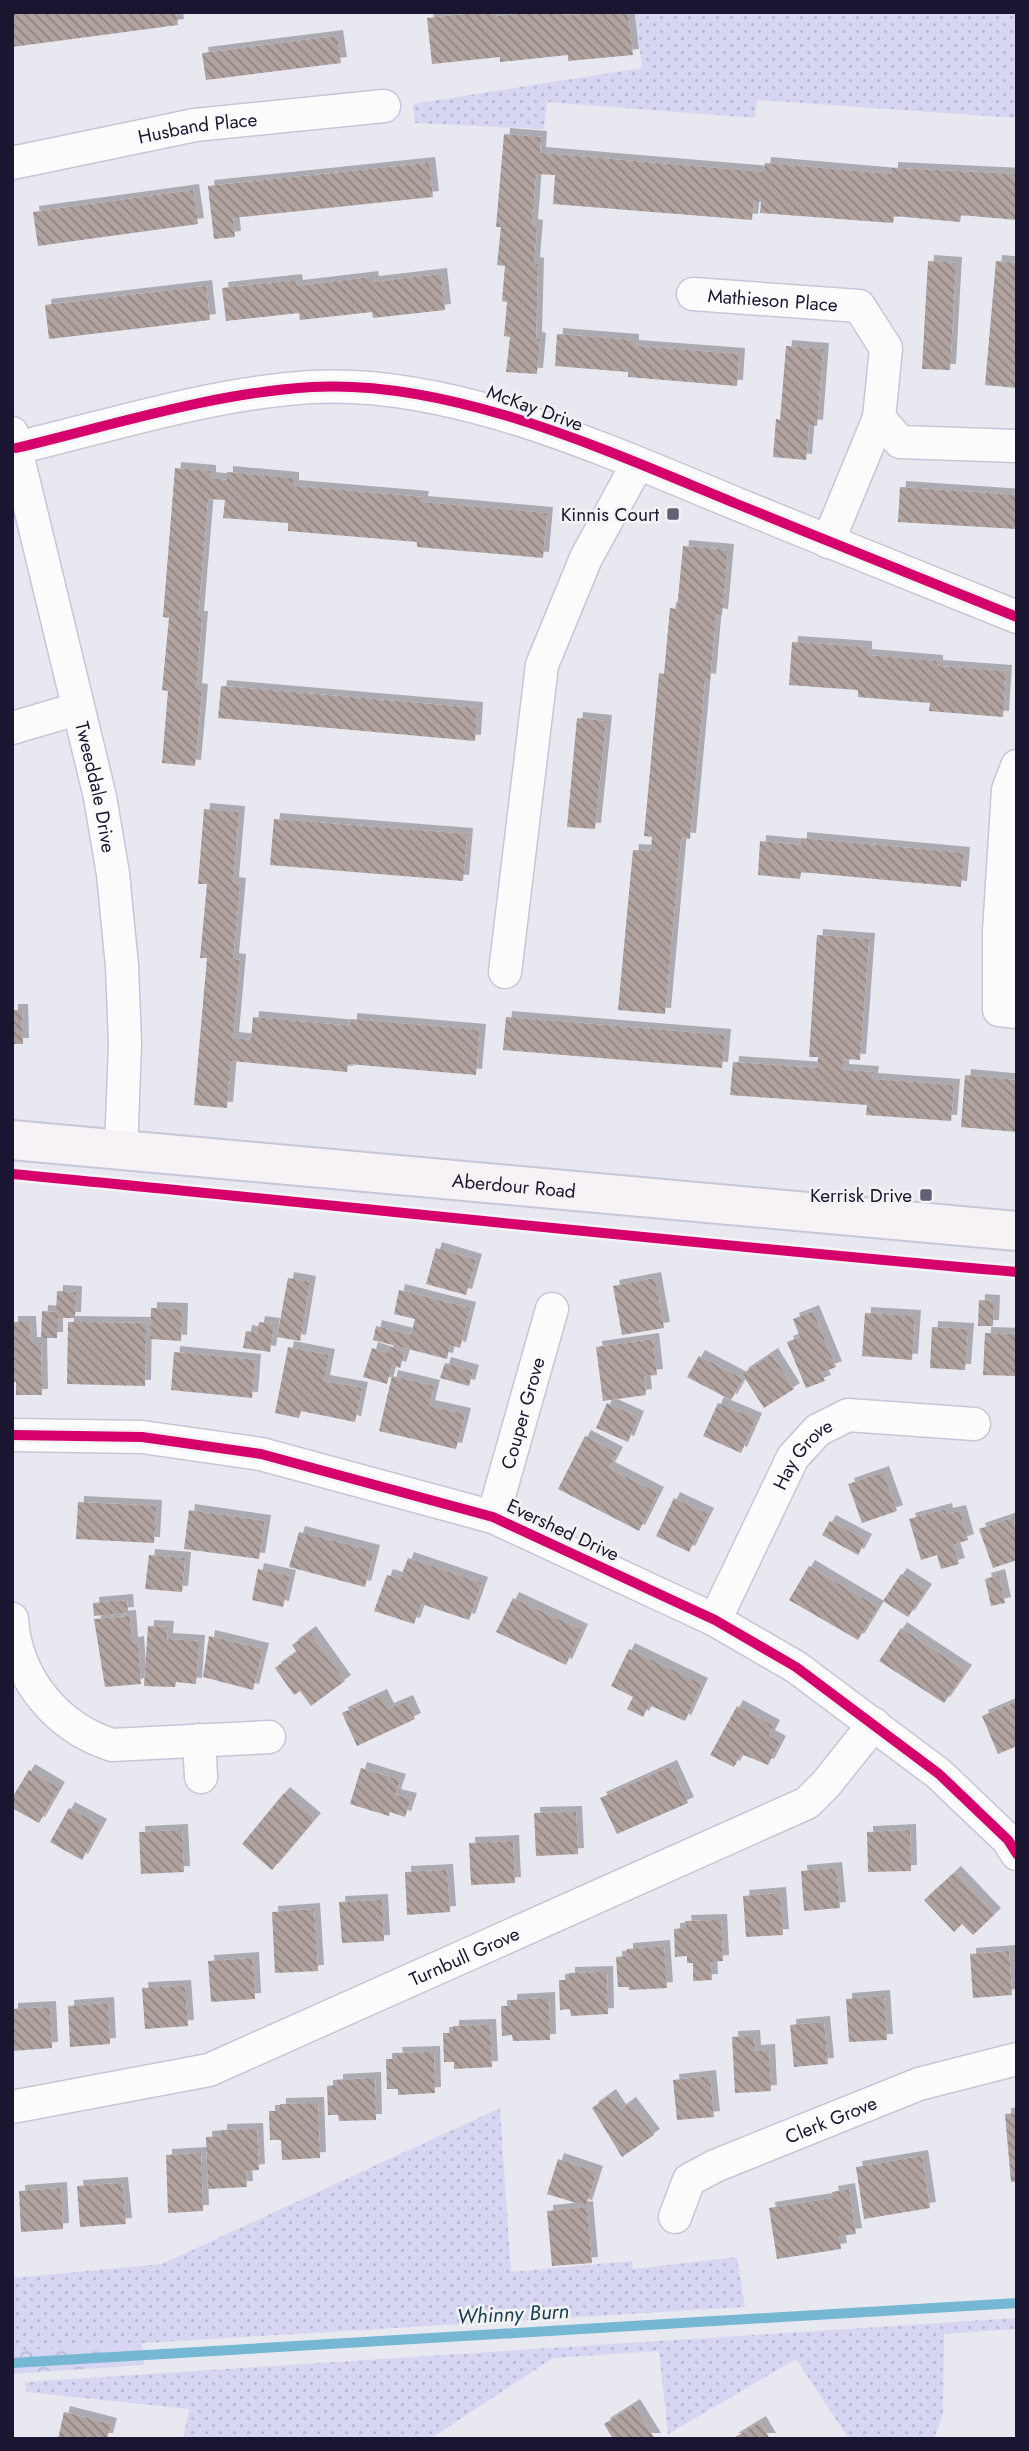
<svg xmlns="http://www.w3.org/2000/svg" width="1029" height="2451" font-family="Jost,sans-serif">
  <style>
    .grass { fill: url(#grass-dots) }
    .forest { fill: url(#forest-crowns) }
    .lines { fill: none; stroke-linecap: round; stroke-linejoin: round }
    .stream { stroke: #76b8d3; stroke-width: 10 }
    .building { fill: url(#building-back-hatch); filter: url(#shadow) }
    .minor-casing { stroke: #c7c6d9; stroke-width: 35 }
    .secondary-casing { stroke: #c7c6d9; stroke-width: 42 }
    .minor { stroke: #fcfcfd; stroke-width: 32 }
    .secondary { stroke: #f6f2f5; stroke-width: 38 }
    .cycleway-casing { stroke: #f3f3f3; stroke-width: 15 }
    .cycleway { stroke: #d6006c; stroke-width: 10 }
    .poi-dot { fill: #626074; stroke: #f3f3f3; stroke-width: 2.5 }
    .labels { text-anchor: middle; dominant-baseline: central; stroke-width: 5; stroke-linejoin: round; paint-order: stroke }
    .street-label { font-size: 19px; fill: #1a1632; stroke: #f3f3f3 }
    .poi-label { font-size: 19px; fill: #1a1632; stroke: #f3f3f3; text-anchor: end }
    .water-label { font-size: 21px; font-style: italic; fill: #184151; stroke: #f3f3f3 }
  </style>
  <defs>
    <pattern id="grass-dots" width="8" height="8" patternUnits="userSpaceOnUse" patternTransform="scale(1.75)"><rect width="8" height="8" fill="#d7d6f2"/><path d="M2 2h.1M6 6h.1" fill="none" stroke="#b8b7d0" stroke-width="1.8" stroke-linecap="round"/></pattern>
    <pattern id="forest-crowns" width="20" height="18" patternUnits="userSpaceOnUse" patternTransform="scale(1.75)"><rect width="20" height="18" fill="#d7d6f2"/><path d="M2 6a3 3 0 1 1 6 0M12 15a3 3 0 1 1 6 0" fill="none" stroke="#b8b7d0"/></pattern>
    <pattern id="building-back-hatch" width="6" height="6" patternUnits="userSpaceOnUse" patternTransform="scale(1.75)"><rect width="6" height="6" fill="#b1a39f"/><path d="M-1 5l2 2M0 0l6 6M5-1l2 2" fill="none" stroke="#8f8482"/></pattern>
    <filter id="shadow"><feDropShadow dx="6" dy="-6" stdDeviation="0" flood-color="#0004"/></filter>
  </defs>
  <rect width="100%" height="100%" fill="#e8e8f0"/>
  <g class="grass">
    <path d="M635,12H1017V118L757,100L755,118L547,102L544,129L415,123L413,104L642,68Z"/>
    <path d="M500,2108L511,2272L632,2261L633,2269L737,2257L745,2307L12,2351V2278L162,2264Z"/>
    <path d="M1017,2318V2329L944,2334L943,2414L934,2439H849L796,2359L668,2434L659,2351L553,2358L430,2439H183L189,2409L26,2392L25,2382Z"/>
  </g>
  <path class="forest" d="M142,2343L144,2365L12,2374V2351Z"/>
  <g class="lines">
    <path class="stream" d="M12,2363L1017,2303"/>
  </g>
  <g class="building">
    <path d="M12,12H176L178,25L12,47Z"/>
    <path d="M484,12H496V16L537,12H562V15L628,12L633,55L568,61V55L500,62V57L432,64L427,18Z"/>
    <path d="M337,36L341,63L206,80L202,53Z"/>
    <path d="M504,134L541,137L540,153L764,172L765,163L892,174V168L1017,174V220L961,215L960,222L894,216L893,223L760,213L761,202L754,201L752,220L553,204L555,175L536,174L532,225L537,226L534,263L538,264L536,338L540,339L537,374L506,372L510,337L504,336L507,302L502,301L505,266L497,265L501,227H496Z"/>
    <path d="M429,163L433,197L233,218L235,237L214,239L208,186Z"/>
    <path d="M193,190L198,224L38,246L33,212Z"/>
    <path d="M928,261L956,263L950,370L922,369Z"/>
    <path d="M996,261L1017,263V388L985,385Z"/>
    <path d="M441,274L445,310L373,318L372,312L300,320L299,313L226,321L222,288L296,280L297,286L372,277L373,282Z"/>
    <path d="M206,286L210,320L49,339L45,305Z"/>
    <path d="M557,334L633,340V346L739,354L737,386L628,377V372L555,366Z"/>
    <path d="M786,346L823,349L817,426L809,425L806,460L773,457L776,419L780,420Z"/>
    <path d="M175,468L210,471V478L227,480V472L293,478V486L423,497L422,502L547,513L543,558L417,547V542L288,531V523L223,518L225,500L208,499L198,617H202L196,689L202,690L195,766L162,763L168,691L162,690L169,618L163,617Z"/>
    <path d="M900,487L1017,495V529L898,522Z"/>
    <path d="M683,546L728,550L722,615L716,614L710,680L705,679L690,839L681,838L665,1014L618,1010L633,850L651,851L652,837L644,836L659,673L664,674L670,608L677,609Z"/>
    <path d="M792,642L866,647V655L937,661V666L1006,671L1003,717L929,711L930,703L858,697V690L789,685Z"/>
    <path d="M221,686L477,708L475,741L218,718Z"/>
    <path d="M577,718L606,721L595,829L567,827Z"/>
    <path d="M204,809L239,812L233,883L240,884L233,959L240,960L233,1038L251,1040L253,1017L351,1026V1019L480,1030L476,1075L348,1064L347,1072L231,1061L227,1108L194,1105L207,958H200L207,884H198Z"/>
    <path d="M274,819L467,834L463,881L270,865Z"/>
    <path d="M801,838L964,853L961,887L801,872L800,879L758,875L760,841L801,845Z"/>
    <path d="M817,935L869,939L860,1060L844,1059L843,1070L873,1072L872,1079L954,1085L951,1121L866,1115L867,1105L730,1095L733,1062L817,1068L818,1057H809Z"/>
    <path d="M12,1010H22L23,1044H12Z"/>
    <path d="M506,1017L725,1035L722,1068L503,1050Z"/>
    <path d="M965,1075L1017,1080V1132L961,1127Z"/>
    <path d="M436,1248L476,1260L466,1295L426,1284Z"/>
    <path d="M288,1278L310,1282L300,1341L277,1337Z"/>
    <path d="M655,1278L664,1328L622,1335L613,1286Z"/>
    <path d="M399,1290L470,1308L460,1348L450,1345L447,1359L373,1340L376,1326L411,1335L415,1319L394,1314Z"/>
    <path d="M57,1291L76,1292L75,1318H57V1338H41L42,1311L56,1312Z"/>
    <path d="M979,1300L994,1301L993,1326H978Z"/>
    <path d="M151,1308L182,1309L181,1341L150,1339Z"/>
    <path d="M813,1311L836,1367L821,1373L825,1381L806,1388L787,1342L800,1337L793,1319Z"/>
    <path d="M865,1313L915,1316L912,1360L862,1356Z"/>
    <path d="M12,1322H30L31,1343H41L42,1395H16V1382H12Z"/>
    <path d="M68,1322L146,1323L145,1386L67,1384Z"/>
    <path d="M259,1322L274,1324L270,1352L243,1348L246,1331L257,1333Z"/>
    <path d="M932,1327L968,1329L965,1370L930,1368Z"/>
    <path d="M985,1333L1017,1334V1376L983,1375Z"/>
    <path d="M653,1339L657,1375L644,1376L646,1395L603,1401L596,1347Z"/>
    <path d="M388,1346L405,1352L400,1368L392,1365L387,1384L363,1377L372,1348L387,1353Z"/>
    <path d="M288,1347L329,1355L324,1381L362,1388L355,1422L301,1411L299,1418L275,1413Z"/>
    <path d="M174,1352L255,1360L252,1398L171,1390Z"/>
    <path d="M772,1354L794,1389L764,1408L742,1374Z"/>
    <path d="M699,1356L743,1379L731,1400L687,1377Z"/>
    <path d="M445,1363L473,1371L469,1386L440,1378Z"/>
    <path d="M392,1376L434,1386L429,1406L465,1414L456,1449L379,1431Z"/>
    <path d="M607,1403L638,1417L628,1442L596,1428Z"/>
    <path d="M718,1403L756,1419L741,1453L703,1436Z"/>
    <path d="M585,1436L617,1453L609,1468L658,1493L639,1531L558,1489Z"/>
    <path d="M883,1472L897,1511L862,1523L848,1484Z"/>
    <path d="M674,1498L708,1514L689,1552L656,1536Z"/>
    <path d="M78,1502L156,1506L154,1543L76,1539Z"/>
    <path d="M946,1509L947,1514L960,1511L968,1540L953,1545L959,1564L941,1569L937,1555L921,1560L909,1519Z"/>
    <path d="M189,1510L265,1521L259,1559L184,1549Z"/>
    <path d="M1014,1517L1017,1560L993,1568L979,1529Z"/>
    <path d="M830,1521L866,1540L858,1555L822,1535Z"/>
    <path d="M299,1532L374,1551L365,1587L289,1567Z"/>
    <path d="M149,1555L185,1558L182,1592L145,1589Z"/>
    <path d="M408,1558L482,1583L469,1620L421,1604L414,1624L374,1611L387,1575L400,1579Z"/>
    <path d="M809,1566L878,1607L858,1640L789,1600Z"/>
    <path d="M258,1569L290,1576L283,1607L252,1600Z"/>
    <path d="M901,1574L926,1590L908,1617L883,1601Z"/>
    <path d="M999,1575L1005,1603L991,1606L985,1579Z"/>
    <path d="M513,1598L582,1630L566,1665L496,1632Z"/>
    <path d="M127,1600L128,1613L94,1616L93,1603Z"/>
    <path d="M130,1616L132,1643L138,1642L141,1684L105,1687L94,1619Z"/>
    <path d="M148,1626L168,1627L167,1639L199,1641L196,1684L176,1682L175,1687L144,1686Z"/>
    <path d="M901,1628L966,1671L944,1703L879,1661Z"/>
    <path d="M310,1632L345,1681L311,1706L300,1691L294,1695L275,1668L297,1652L292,1645Z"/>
    <path d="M209,1636L263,1649L253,1690L203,1677Z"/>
    <path d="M629,1649L702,1684L685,1721L649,1705L643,1717L627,1709L633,1697L611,1686Z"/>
    <path d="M381,1695L388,1709L407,1701L415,1719L357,1746L342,1713Z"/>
    <path d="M1017,1701V1746L998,1754L982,1716Z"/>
    <path d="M737,1706L774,1726L769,1736L780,1742L768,1765L741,1754L734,1767L710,1755Z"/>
    <path d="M671,1766L688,1803L617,1834L600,1798Z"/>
    <path d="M361,1768L400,1780L395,1795L411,1799L405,1817L390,1812L389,1816L350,1804Z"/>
    <path d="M29,1770L59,1788L39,1823L12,1808V1798Z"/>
    <path d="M284,1793L315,1819L272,1870L242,1844Z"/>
    <path d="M69,1808L101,1825L82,1860L50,1842Z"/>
    <path d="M576,1812L578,1854L536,1856L534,1813Z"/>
    <path d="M182,1830L184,1872L141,1874L139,1832Z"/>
    <path d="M910,1830L911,1871L868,1872L867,1832Z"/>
    <path d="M513,1841L515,1883L471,1885L469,1843Z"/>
    <path d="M836,1868L840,1908L804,1911L801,1871Z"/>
    <path d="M447,1870L450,1912L407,1915L405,1872Z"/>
    <path d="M955,1872L995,1914L973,1935L962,1924L954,1932L924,1900Z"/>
    <path d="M780,1893L783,1935L746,1937L743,1896Z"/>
    <path d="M382,1900L384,1941L342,1943L339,1902Z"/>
    <path d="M314,1909L318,1971L275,1973L272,1912Z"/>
    <path d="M721,1920L723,1961L711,1962L712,1980L693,1981V1963H687V1956L675,1957L674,1929L686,1928L685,1921Z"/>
    <path d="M664,1946L667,1988L629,1990V1987H618L616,1957L627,1956V1949Z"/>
    <path d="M1009,1951L1012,1995L973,1998L970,1954Z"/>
    <path d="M253,1958L255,1999L211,2002L208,1961Z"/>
    <path d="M607,1972L608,2014L571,2016L570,2009L560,2010L559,1980H569V1973Z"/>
    <path d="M185,1986L188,2026L145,2029L142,1988Z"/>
    <path d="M884,1996L887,2040L849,2042L846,1999Z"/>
    <path d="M549,1998L550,2040L513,2041L512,2035L502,2036L501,2006H511V2000Z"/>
    <path d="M108,2003L110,2044L70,2047L68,2006Z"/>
    <path d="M50,2007L52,2048L12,2051V2009Z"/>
    <path d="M824,2022L828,2064L794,2067L790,2025Z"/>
    <path d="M490,2025L492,2067L454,2069V2062H444L443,2033H453V2026Z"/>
    <path d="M754,2036L755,2051L769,2050L771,2091L735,2093L732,2037Z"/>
    <path d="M434,2052L435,2093L398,2095V2089H387L386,2059H397L396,2053Z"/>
    <path d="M710,2076L714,2117L677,2120L673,2080Z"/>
    <path d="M375,2078L376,2120L339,2121L338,2115H328L327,2086L337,2085V2080Z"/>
    <path d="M610,2095L620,2110L630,2103L654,2135L622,2157L592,2108Z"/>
    <path d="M318,2103L320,2158L282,2160L281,2140H270L269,2111H280V2104Z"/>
    <path d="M1017,2113V2181L1011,2182L1005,2114Z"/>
    <path d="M257,2129L259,2170L246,2171L247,2187L208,2189L206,2137L221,2136V2130Z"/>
    <path d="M201,2153L203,2211L168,2213L166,2155Z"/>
    <path d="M922,2156L930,2208L864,2219L856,2167Z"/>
    <path d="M558,2159L597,2172L586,2206L547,2194Z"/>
    <path d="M122,2183L126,2224L80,2227L77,2186Z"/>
    <path d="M61,2188L63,2229L21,2232L19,2191Z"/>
    <path d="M849,2189L856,2234L839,2236L841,2249L777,2259L769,2208L833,2198L832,2192Z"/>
    <path d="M587,2207L592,2263L552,2266L547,2211Z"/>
    <path d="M634,2405L655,2439H613L604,2424Z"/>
    <path d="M64,2412L111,2424L107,2439H58Z"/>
    <path d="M760,2422L770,2439H732Z"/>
  </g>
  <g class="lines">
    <g class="minor-casing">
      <g id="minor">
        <path id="s1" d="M12,163L195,125L384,106"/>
        <path id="s2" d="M693,294L859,306L886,348L879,418L900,442L1017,446"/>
        <path id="s3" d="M12,433L100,797L113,874L122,966L125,1044L121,1151"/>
        <path d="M16,448C113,425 212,393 312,387C452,379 608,451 737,504C830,542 923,579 1017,617"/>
        <path d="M828,542L879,418"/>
        <path d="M12,728L77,709"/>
        <path d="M1017,766L1008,790L999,931V1010L1017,1012"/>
        <path d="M505,972L542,665L586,558L638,463"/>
        <path d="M12,1435L142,1437L261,1454L493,1517L715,1620L796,1667L939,1774L1008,1840L1017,1854"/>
        <path id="s4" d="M493,1517L552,1309"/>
        <path d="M12,1619C16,1678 56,1727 112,1745L269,1737"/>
        <path id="s5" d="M715,1620L793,1457L818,1430L848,1415L974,1424"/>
        <path d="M199,1740L201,1777"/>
        <path id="s6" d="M12,2107L209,2070L807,1803L826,1784L874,1724"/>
        <path id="s7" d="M675,2217L689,2180L715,2166L919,2084L1017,2059"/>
      </g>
    </g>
    <g class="secondary-casing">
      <g id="secondary">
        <path id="s8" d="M12,1140L1017,1231"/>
      </g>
    </g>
    <use href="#minor" class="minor"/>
    <use href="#secondary" class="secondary"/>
    <g class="cycleway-casing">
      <g id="cycleway">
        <path d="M16,448C113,425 212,393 312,387C452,379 608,451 737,504C830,542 923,579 1017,617"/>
        <path d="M12,1174C347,1206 681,1243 1017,1272"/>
        <path d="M12,1435L142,1437L261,1454L493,1517L715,1620L796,1667L939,1774L1008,1840L1017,1854"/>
      </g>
    </g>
    <use href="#cycleway" class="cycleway"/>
  </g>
  <g class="poi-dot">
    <rect x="666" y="507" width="14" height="14" rx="3.5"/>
    <rect x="919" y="1188" width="14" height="14" rx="3.5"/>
  </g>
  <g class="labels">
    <g class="street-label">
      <text stroke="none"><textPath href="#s1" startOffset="189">Husband Place</textPath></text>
      <text stroke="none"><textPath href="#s2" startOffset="80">Mathieson Place</textPath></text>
      <text transform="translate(535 408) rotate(20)">McKay Drive</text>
      <text stroke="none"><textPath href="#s3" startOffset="364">Tweeddale Drive</textPath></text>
      <text stroke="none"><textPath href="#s8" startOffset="504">Aberdour Road</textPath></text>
      <text stroke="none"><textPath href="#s4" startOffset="108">Couper Grove</textPath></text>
      <text stroke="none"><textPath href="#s5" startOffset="189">Hay Grove</textPath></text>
      <text transform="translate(563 1530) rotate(25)">Evershed Drive</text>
      <text stroke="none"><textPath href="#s6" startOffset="480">Turnbull Grove</textPath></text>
      <text stroke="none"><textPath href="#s7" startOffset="194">Clerk Grove</textPath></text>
    </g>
    <g class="poi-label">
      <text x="659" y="514">Kinnis Court</text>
      <text x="912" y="1195">Kerrisk Drive</text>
    </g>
    <g class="water-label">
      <text transform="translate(513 2314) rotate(-3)">Whinny Burn</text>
    </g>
  </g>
  <rect width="1029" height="2451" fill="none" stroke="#1a1632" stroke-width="28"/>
</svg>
